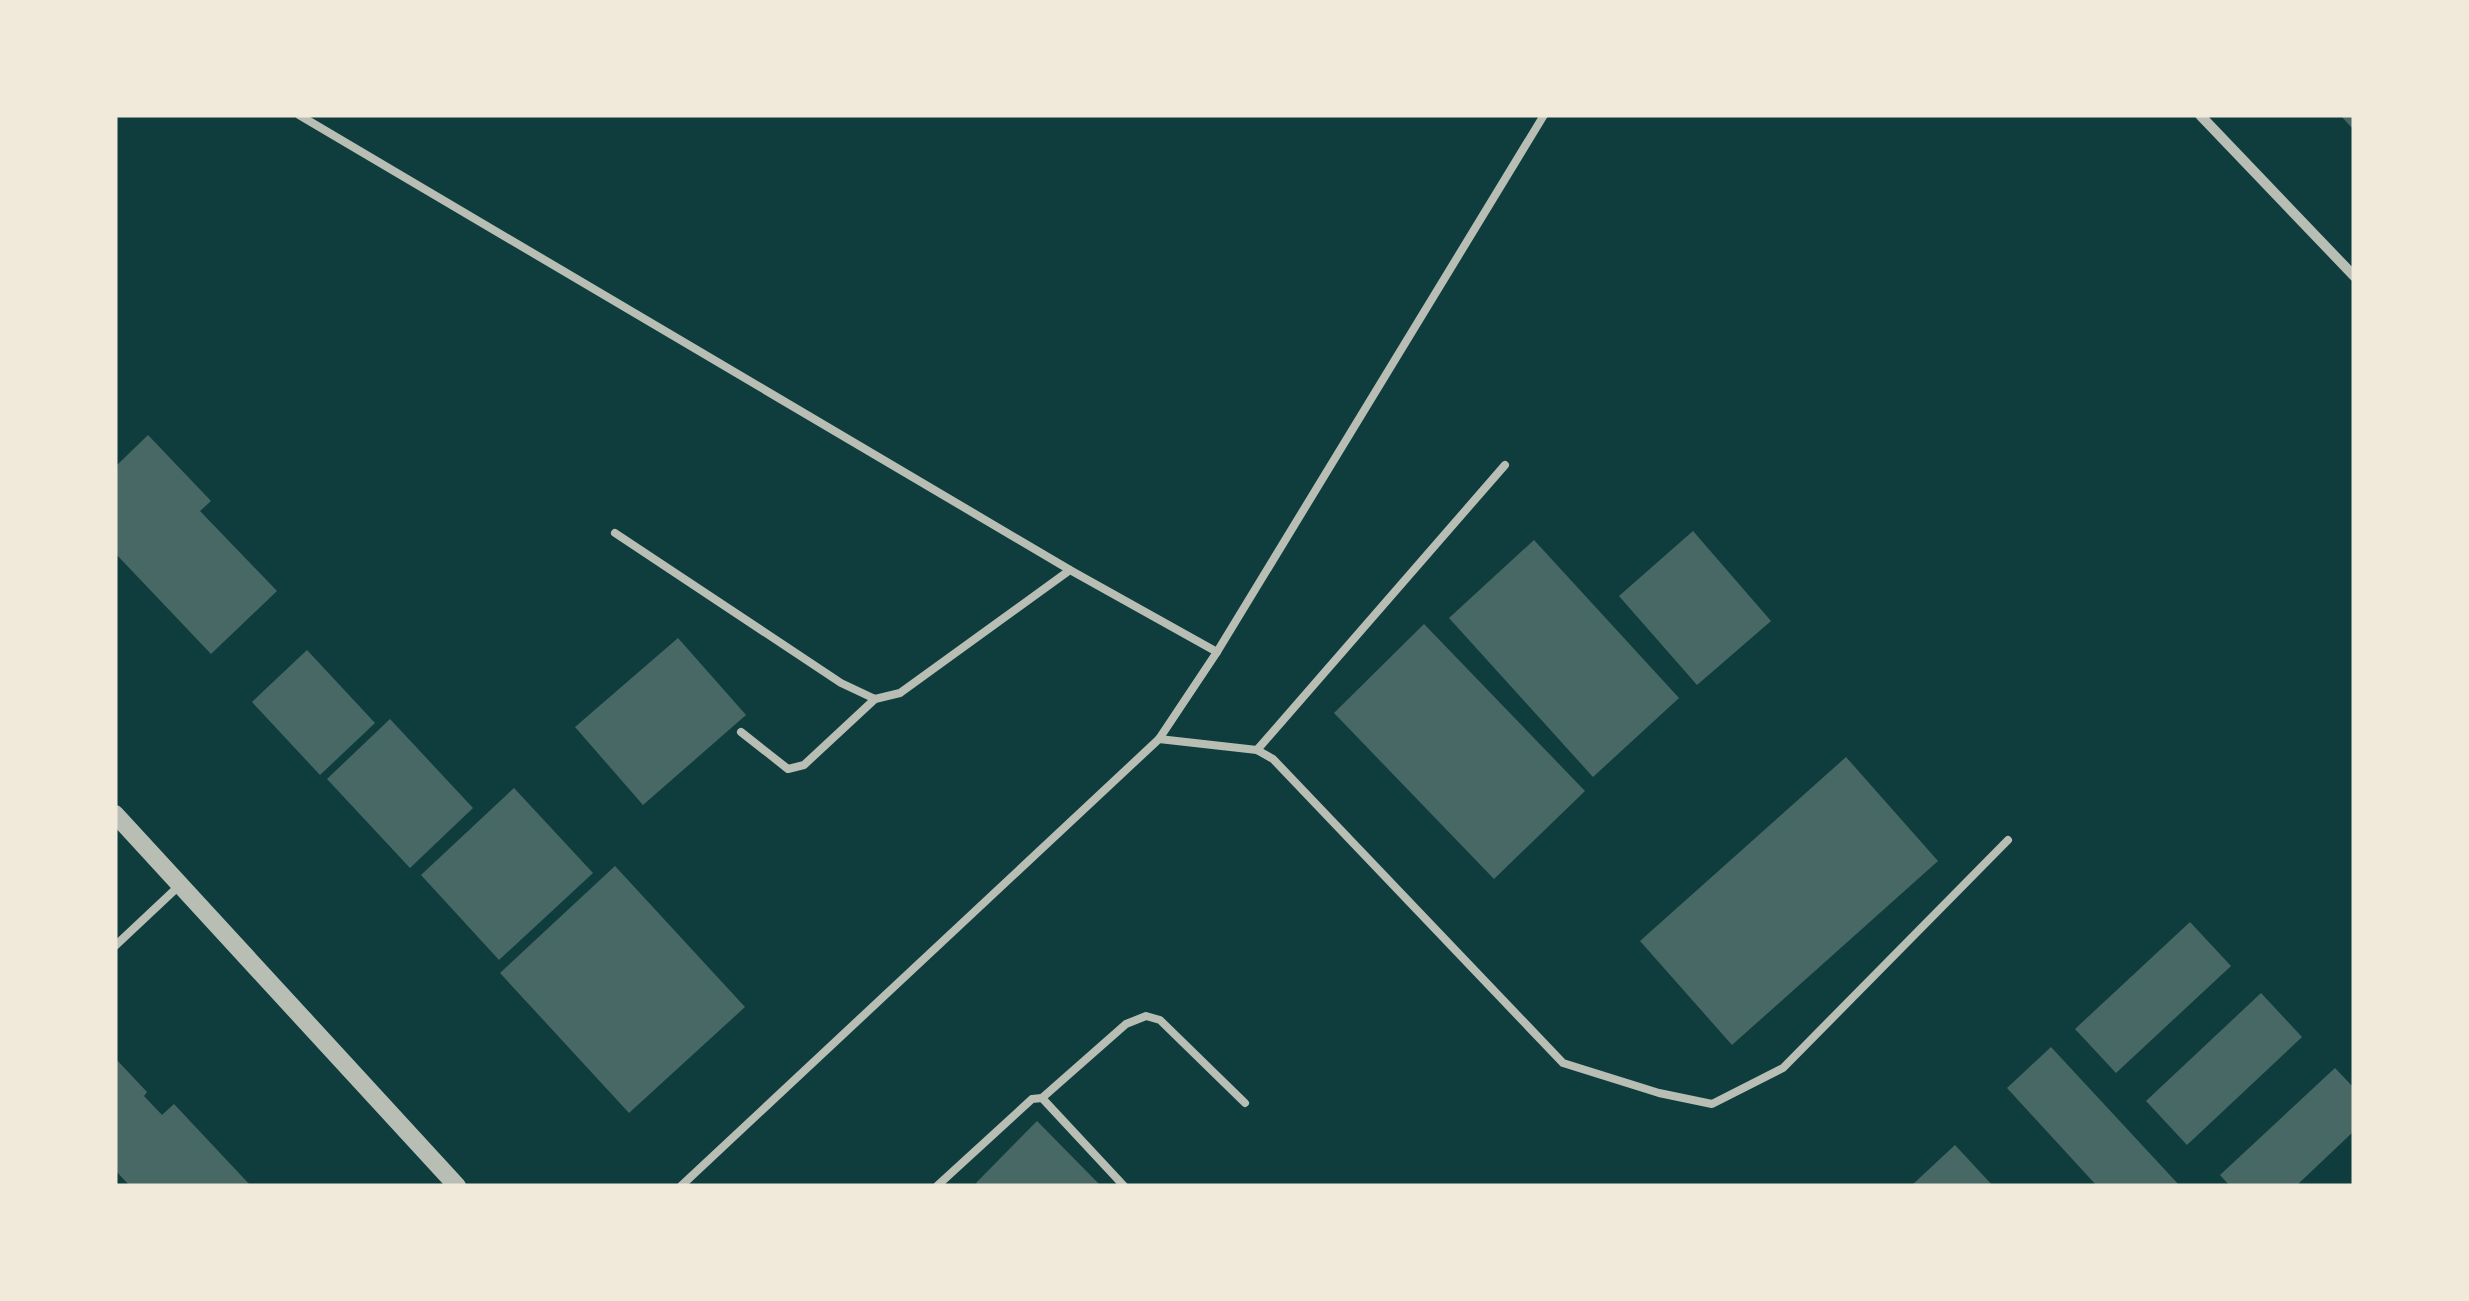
<svg xmlns="http://www.w3.org/2000/svg" width="2469" height="1301" font-family="Bitter,serif">
  <style>
    .building { fill: #486865 }
    .lines { fill: none; stroke-linecap: round; stroke-linejoin: round }
    .service { stroke: #b8beb3; stroke-width: 8 }
    .minor { stroke: #b8beb3; stroke-width: 10 }
    .tertiary { stroke: #b8beb3; stroke-width: 18 }
  </style>
  <rect width="100%" height="100%" fill="#0f3d3e"/>
  <g class="building">
    <path d="M2340,115H2354V130Z"/>
    <path d="M148,435L211,501L200,511L277,591L211,654L115,553V467Z"/>
    <path d="M1693,531L1771,621L1697,685L1619,596Z"/>
    <path d="M1534,540L1679,698L1593,777L1449,618Z"/>
    <path d="M1424,624L1585,791L1494,879L1334,713Z"/>
    <path d="M678,638L746,715L643,805L575,727Z"/>
    <path d="M307,650L375,723L320,775L252,702Z"/>
    <path d="M390,719L473,808L410,868L327,779Z"/>
    <path d="M1846,757L1938,861L1732,1045L1640,941Z"/>
    <path d="M514,788L593,873L499,960L421,875Z"/>
    <path d="M615,866L745,1007L629,1113L500,973Z"/>
    <path d="M2190,922L2231,966L2116,1073L2075,1029Z"/>
    <path d="M2261,993L2302,1037L2187,1145L2146,1101Z"/>
    <path d="M2051,1047L2180,1186H2097L2007,1088Z"/>
    <path d="M115,1058L147,1092L144,1096L162,1115L174,1104L251,1186H130L115,1170Z"/>
    <path d="M2335,1068L2354,1088V1131L2296,1186H2230L2220,1175Z"/>
    <path d="M1037,1121L1101,1186H979L976,1183Z"/>
    <path d="M1955,1145L1993,1186H1911Z"/>
  </g>
  <g class="lines">
    <g class="service">
      <path d="M299,115L1070,570L1217,652L1544,115"/>
      <path d="M615,533L841,683L875,699L900,693L1070,570"/>
      <path d="M741,732L788,769L804,765L875,699"/>
      <path d="M1159,739L1257,750L1273,759L1563,1063L1659,1093L1712,1104L1783,1068L2008,840"/>
      <path d="M1257,750L1505,465"/>
      <path d="M115,946L181,884"/>
      <path d="M1042,1098L1126,1024L1146,1016L1160,1020L1245,1103"/>
      <path d="M681,1186L1159,739L1217,652"/>
      <path d="M937,1186L1032,1099L1042,1098L1124,1186"/>
    </g>
    <path class="minor" d="M2200,115L2354,276"/>
    <path class="tertiary" d="M115,814L457,1186"/>
  </g>
  <rect width="2469" height="1301" fill="none" stroke="#f1e9da" stroke-width="235"/>
</svg>
